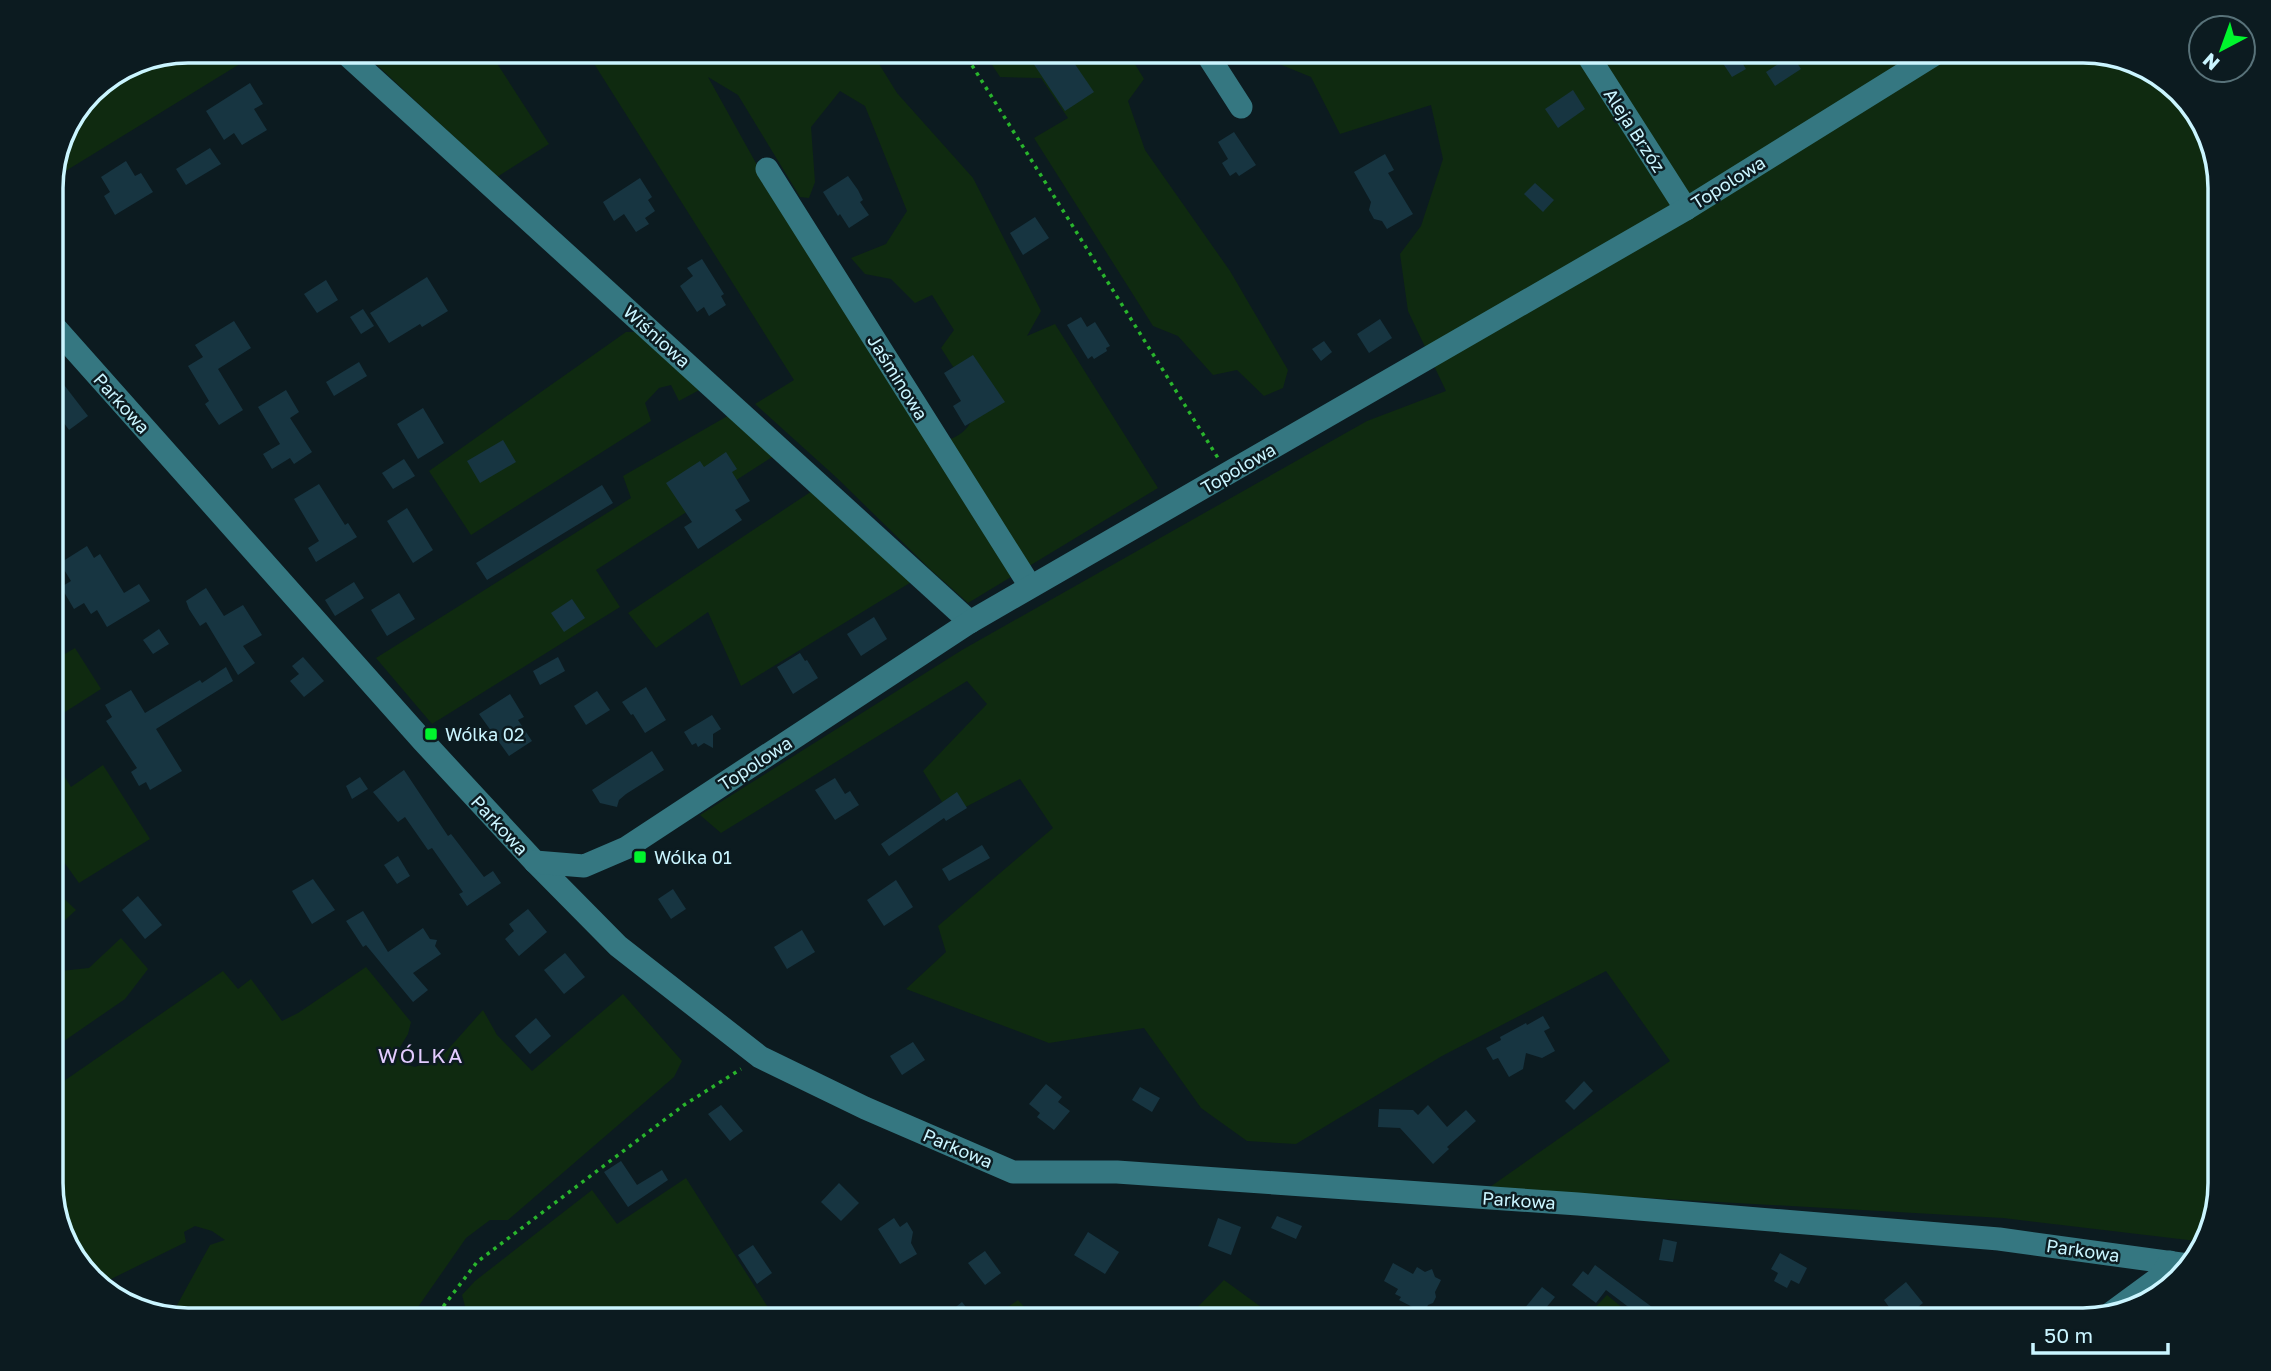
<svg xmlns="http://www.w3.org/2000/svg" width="2271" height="1371" font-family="'Golos Text',sans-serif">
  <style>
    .green { fill: #0f2a10; fill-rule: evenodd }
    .building { fill: #173541 }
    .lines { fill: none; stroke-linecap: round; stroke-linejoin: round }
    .path { stroke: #29b52c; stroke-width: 3.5; stroke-dasharray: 3.5 5; stroke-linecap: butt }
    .minor { stroke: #357781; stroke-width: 23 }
    .poi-dot { fill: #00f52d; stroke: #0c1b20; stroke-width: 2.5 }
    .labels { text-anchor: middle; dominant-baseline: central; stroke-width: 5; stroke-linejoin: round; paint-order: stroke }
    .street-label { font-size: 18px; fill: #caf5ff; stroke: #0c1b20 }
    .poi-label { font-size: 18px; fill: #caf5ff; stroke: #0c1b20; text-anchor: start }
    .quarter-label { font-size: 21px; letter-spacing: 2px; fill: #e3ccff; stroke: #0c1b20 }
    .rim { fill: none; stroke: #caf5ff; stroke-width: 3.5 }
  </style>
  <rect width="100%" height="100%" fill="#0c1b20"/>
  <g class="green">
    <path d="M188,51H261L51,180L61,135L91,91L136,61Z"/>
    <path d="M362,51H489L549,144L497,177Z"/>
    <path d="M586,51H622L634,64L646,51H871L897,93L973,178L1041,311L1027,336L1055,324L1158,488L968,603L931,570L837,478L755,404L794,380ZM708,77L738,95L800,197L809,198L815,182L811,127L840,91L865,106L907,211L886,244L851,258L865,274L891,279L915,303L932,295L954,330L941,348L977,404C970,432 962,435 936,445L795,233Z"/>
    <path d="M983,51H1127L1144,79L1128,101L1145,150L1230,271L1288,370L1283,388L1264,396L1237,370L1213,375L1178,336L1153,326L1034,138L1068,118L1041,78L1000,77Z"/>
    <path d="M1247,51H2083L2152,69L2202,119L2220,179V1184L2205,1242L2003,1218L1487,1189L1670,1061L1606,971L1442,1056L1296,1144L1247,1141L1201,1108L1144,1028L1049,1043L906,989L946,952L938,926L1053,828L1020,779L950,815L923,771L987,704L967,681L721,833L700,815L962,650L1367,421L1446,391L1408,311L1400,254L1421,226L1443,159L1431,105L1340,134L1311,77Z"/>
    <path d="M626,332H643L703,388L679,401L671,385L659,388L645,403L651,421L471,535L429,471Z"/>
    <path d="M731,414L777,454L596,570L620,607L432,724L376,658L631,498L623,476Z"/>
    <path d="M815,489L913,581L741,686L708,612L656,648L628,613Z"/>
    <path d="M75,648L101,689L51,721V662Z"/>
    <path d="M51,755L71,787L103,765L150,839L79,883L51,844Z"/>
    <path d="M56,891L76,910L51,933V892Z"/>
    <path d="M121,938L148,969L125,999L51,1050V972L89,968Z"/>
    <path d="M366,967L411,1022L408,1034L397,1052L401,1063L415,1067L443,1055L483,1010L497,1035L532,1071L623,994L682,1061L674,1077L508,1220H490L466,1238L409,1320H188L160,1313L176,1307L210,1245L225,1240L212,1231L195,1226L184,1232L186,1242L101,1284L69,1252L51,1192V1090L223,971L238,989L251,979L282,1021L298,1013Z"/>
    <path d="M686,1178L776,1320H462L466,1310L462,1295L475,1281L592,1190L617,1224Z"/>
    <path d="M1224,1280L1279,1320H1185Z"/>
    <path d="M1607,1295L1637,1320H1583Z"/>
    <path d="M1018,1300L1036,1320H989Z"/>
  </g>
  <g class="building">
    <path d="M1052,51H1066L1094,92L1065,111L1033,63Z"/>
    <path d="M1735,51L1746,69L1732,77L1720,59Z"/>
    <path d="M1792,55L1801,69L1775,86L1766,72Z"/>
    <path d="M250,83L263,104L254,109L267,130L242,145L234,133L224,140L206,111Z"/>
    <path d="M1573,90L1585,109L1558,128L1545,109Z"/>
    <path d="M1234,132L1256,165L1239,176L1236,172L1230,176L1222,163L1228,159L1218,142Z"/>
    <path d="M210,148L221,164L186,185L176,169Z"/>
    <path d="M1385,154L1394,170L1388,173L1413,214L1387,229L1382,221L1374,219L1369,210L1371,202L1354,172Z"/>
    <path d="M126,161L135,176L141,173L153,192L115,215L104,196L110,192L101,177Z"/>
    <path d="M848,176L858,190L863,200L860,202L869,215L849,228L840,214L838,216L823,192Z"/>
    <path d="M640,178L652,197L648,200L655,211L645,218L649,224L636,232L624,214L614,221L603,202Z"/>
    <path d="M1535,183L1554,200L1543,212L1524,194Z"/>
    <path d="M1035,217L1049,238L1023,255L1010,233Z"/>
    <path d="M702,259L724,294L721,296L726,305L709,316L704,307L697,312L680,286L693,276L687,268Z"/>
    <path d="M427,277L448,311L422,327L420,324L389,343L370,313Z"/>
    <path d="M326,280L338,300L317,313L304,294Z"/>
    <path d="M363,309L374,326L361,334L350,317Z"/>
    <path d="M1081,317L1087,327L1095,322L1110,346L1106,348L1107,351L1094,359L1092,356L1088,359L1067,325Z"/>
    <path d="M1380,319L1392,338L1369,353L1357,334Z"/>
    <path d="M234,321L251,348L218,369L243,410L219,425L205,404L209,401L188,366L203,357L195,345Z"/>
    <path d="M1324,341L1332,352L1321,361L1312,349Z"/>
    <path d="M973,355L1005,402L965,426L953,406L961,401L944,373Z"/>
    <path d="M359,362L367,376L334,396L326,382Z"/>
    <path d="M51,368L88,416L69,430L51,405Z"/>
    <path d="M286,390L299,412L290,418L312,452L294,464L290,458L272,469L263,454L280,444L258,407Z"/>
    <path d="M423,408L444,443L418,459L397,424Z"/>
    <path d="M503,440L516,462L480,483L467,461Z"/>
    <path d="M726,452L737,469L732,472L750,501L735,510L742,520L698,549L684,527L692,522L666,483L700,461L704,467Z"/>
    <path d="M404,459L415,476L393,489L382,473Z"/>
    <path d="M319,484L345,525L348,523L357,537L316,562L308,548L319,541L294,499Z"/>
    <path d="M602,485L613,503L487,580L476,563Z"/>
    <path d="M407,508L433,550L413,563L387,521Z"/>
    <path d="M87,546L94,558L100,554L124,593L139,584L150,601L107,627L97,610L91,614L84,603L74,609L61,587L71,581L60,563Z"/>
    <path d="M354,582L364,598L335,616L325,600Z"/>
    <path d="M206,588L224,616L243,605L262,635L243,646L255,663L238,675L206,622L200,626L189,609L186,601Z"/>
    <path d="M399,593L415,619L387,636L371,610Z"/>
    <path d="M572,599L585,618L564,632L551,613Z"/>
    <path d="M874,617L887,639L861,656L847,634Z"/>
    <path d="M159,629L169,644L153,654L143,640Z"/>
    <path d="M800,653L805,661L807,660L818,678L793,694L777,667Z"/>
    <path d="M303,657L324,681L304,697L290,681L299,674L292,666Z"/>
    <path d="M558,657L565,671L540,685L533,671Z"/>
    <path d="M226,667L233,681L156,729L182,771L150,790L146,782L139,786L131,772L137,768L106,721L112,717L105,705L131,690L145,713L200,680L202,683Z"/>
    <path d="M646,687L666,720L645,733L633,714L631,715L622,702Z"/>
    <path d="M597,691L610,710L586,725L574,706Z"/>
    <path d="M510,694L524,717L518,720L532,741L509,756L479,714Z"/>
    <path d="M712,715L721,729L713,734V748L704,743L698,747L696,743L692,745L684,732Z"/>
    <path d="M652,751L664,770L626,794L619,800L617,807L600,803L592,790Z"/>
    <path d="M404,770L448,836L451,834L484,877L493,871L501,883L467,906L459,894L463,892L432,848L428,850L405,817L398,822L373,792Z"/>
    <path d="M360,777L368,789L352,799L346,786Z"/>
    <path d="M835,778L845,794L850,791L859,805L835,820L815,790Z"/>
    <path d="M957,792L967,808L946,821L944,818L889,856L881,844Z"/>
    <path d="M982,845L990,858L949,881L942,869Z"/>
    <path d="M398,856L410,876L397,884L384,865Z"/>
    <path d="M313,879L335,910L312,924L292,891Z"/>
    <path d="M896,880L913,907L884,926L867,900Z"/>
    <path d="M673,889L686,909L671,919L658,899Z"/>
    <path d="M138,896L162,925L145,939L122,910Z"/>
    <path d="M528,909L547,932L519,956L505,939L514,931L509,924Z"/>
    <path d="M363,911L388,952L423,928L430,939L437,940L435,946L441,954L413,973L428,990L413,1002L366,945L363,947L346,921Z"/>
    <path d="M802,930L815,952L787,969L774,947Z"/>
    <path d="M565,953L585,977L564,994L544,970Z"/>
    <path d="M1543,1016L1550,1028L1544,1031L1555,1051L1542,1058L1526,1053L1523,1069L1509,1077L1498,1058L1493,1060L1486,1048L1501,1040L1500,1037L1526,1023L1527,1025Z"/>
    <path d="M536,1018L551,1036L530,1054L515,1036Z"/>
    <path d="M913,1042L925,1060L902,1075L890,1056Z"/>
    <path d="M1584,1081L1593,1091L1574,1110L1565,1101Z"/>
    <path d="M1046,1084L1062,1097L1058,1102L1070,1111L1054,1130L1037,1117L1040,1113L1029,1104Z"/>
    <path d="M1140,1087L1160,1098L1152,1112L1132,1100Z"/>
    <path d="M721,1105L743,1131L730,1141L708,1114Z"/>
    <path d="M1428,1105L1447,1127L1466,1110L1476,1121L1447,1147L1449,1149L1433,1164L1400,1128L1378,1127L1379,1109L1413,1110L1418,1115Z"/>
    <path d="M621,1161L637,1185L662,1170L668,1180L628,1207L604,1172Z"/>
    <path d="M839,1183L859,1203L841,1221L821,1202Z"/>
    <path d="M1277,1216L1302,1226L1296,1239L1271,1228Z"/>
    <path d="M894,1218L900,1227L907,1222L913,1232L911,1243L917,1254L900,1264L878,1229Z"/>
    <path d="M1218,1218L1241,1227L1231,1255L1208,1246Z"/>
    <path d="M1088,1232L1119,1252L1105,1274L1074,1255Z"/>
    <path d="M1663,1239L1677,1242L1673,1262L1659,1260Z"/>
    <path d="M753,1245L772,1273L757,1284L738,1255Z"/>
    <path d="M985,1251L1001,1273L985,1285L968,1263Z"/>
    <path d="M1780,1253L1807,1268L1799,1284L1791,1280L1787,1288L1774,1281L1778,1273L1771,1269Z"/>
    <path d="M1393,1263L1413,1274L1417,1267L1425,1272L1432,1269L1435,1277L1441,1280L1435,1292L1436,1297L1433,1303L1428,1305L1424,1313L1399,1300L1401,1297L1395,1294L1398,1289L1384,1281Z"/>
    <path d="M1595,1265L1652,1307L1643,1318L1606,1290L1596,1303L1572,1285L1583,1271L1588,1275Z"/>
    <path d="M1906,1282L1923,1303L1902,1320H1873L1889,1307L1884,1300Z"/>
    <path d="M1542,1287L1555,1297L1536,1320H1528L1520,1314Z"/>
    <path d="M962,1302L976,1320H940Z"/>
  </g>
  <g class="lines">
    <g class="path">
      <path d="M963,51L1218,458"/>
      <path d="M433,1320L477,1262L684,1105L741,1069"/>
    </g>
    <g class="minor">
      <path d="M343,51L970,622"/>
      <path d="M1205,51L1241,107"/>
      <path d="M1585,51L1686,209"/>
      <path d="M767,169L1030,586"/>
      <path d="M51,323L423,741L535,862L618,946L760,1057L865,1108L1013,1172H1117L1578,1204L1999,1239L2188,1265"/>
      <path d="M535,862L584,866L626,848L970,622L1686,209L1940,51"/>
      <path d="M2111,1313L2160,1277L2170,1262"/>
    </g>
  </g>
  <g class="poi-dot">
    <rect x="424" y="727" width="14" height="14" rx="3.5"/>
    <rect x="633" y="850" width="14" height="14" rx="3.5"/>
  </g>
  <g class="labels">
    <g class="street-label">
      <text transform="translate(1635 130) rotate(57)">Aleja Brzóz</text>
      <text transform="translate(1728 182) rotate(-32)">Topolowa</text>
      <text transform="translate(657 336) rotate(42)">Wiśniowa</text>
      <text transform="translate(898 377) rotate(58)">Jaśminowa</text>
      <text transform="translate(122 403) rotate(48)">Parkowa</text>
      <text transform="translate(1238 468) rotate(-30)">Topolowa</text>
      <text transform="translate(755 763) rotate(-33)">Topolowa</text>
      <text transform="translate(500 825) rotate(47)">Parkowa</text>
      <text transform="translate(958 1148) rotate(23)">Parkowa</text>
      <text transform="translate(1519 1200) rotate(4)">Parkowa</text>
      <text transform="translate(2083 1250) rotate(8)">Parkowa</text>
    </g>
    <g class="poi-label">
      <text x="445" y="734">Wólka 02</text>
      <text x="654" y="857">Wólka 01</text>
    </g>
    <g class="quarter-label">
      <text x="421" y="1055">WÓLKA</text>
    </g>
  </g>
  <path d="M0 0H2271V1371H0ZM188 63H2083A125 125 0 0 1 2208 188V1183A125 125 0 0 1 2083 1308H188A125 125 0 0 1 63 1183V188A125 125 0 0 1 188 63Z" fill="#0c1b20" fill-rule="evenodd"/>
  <path class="rim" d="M188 63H2083A125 125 0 0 1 2208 188V1183A125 125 0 0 1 2083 1308H188A125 125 0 0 1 63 1183V188A125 125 0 0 1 188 63Z"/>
  <g transform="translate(2222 49) rotate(221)"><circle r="33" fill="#0c1b20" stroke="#587279" stroke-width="2"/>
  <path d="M0-5L12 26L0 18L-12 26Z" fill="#00f52d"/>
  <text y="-10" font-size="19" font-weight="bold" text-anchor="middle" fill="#caf5ff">N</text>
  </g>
  <path d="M2033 1343v10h135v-10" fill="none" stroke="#caf5ff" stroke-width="3.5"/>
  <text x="2044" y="1343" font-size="21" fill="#caf5ff" stroke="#0c1b20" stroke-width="5" paint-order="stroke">50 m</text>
</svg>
